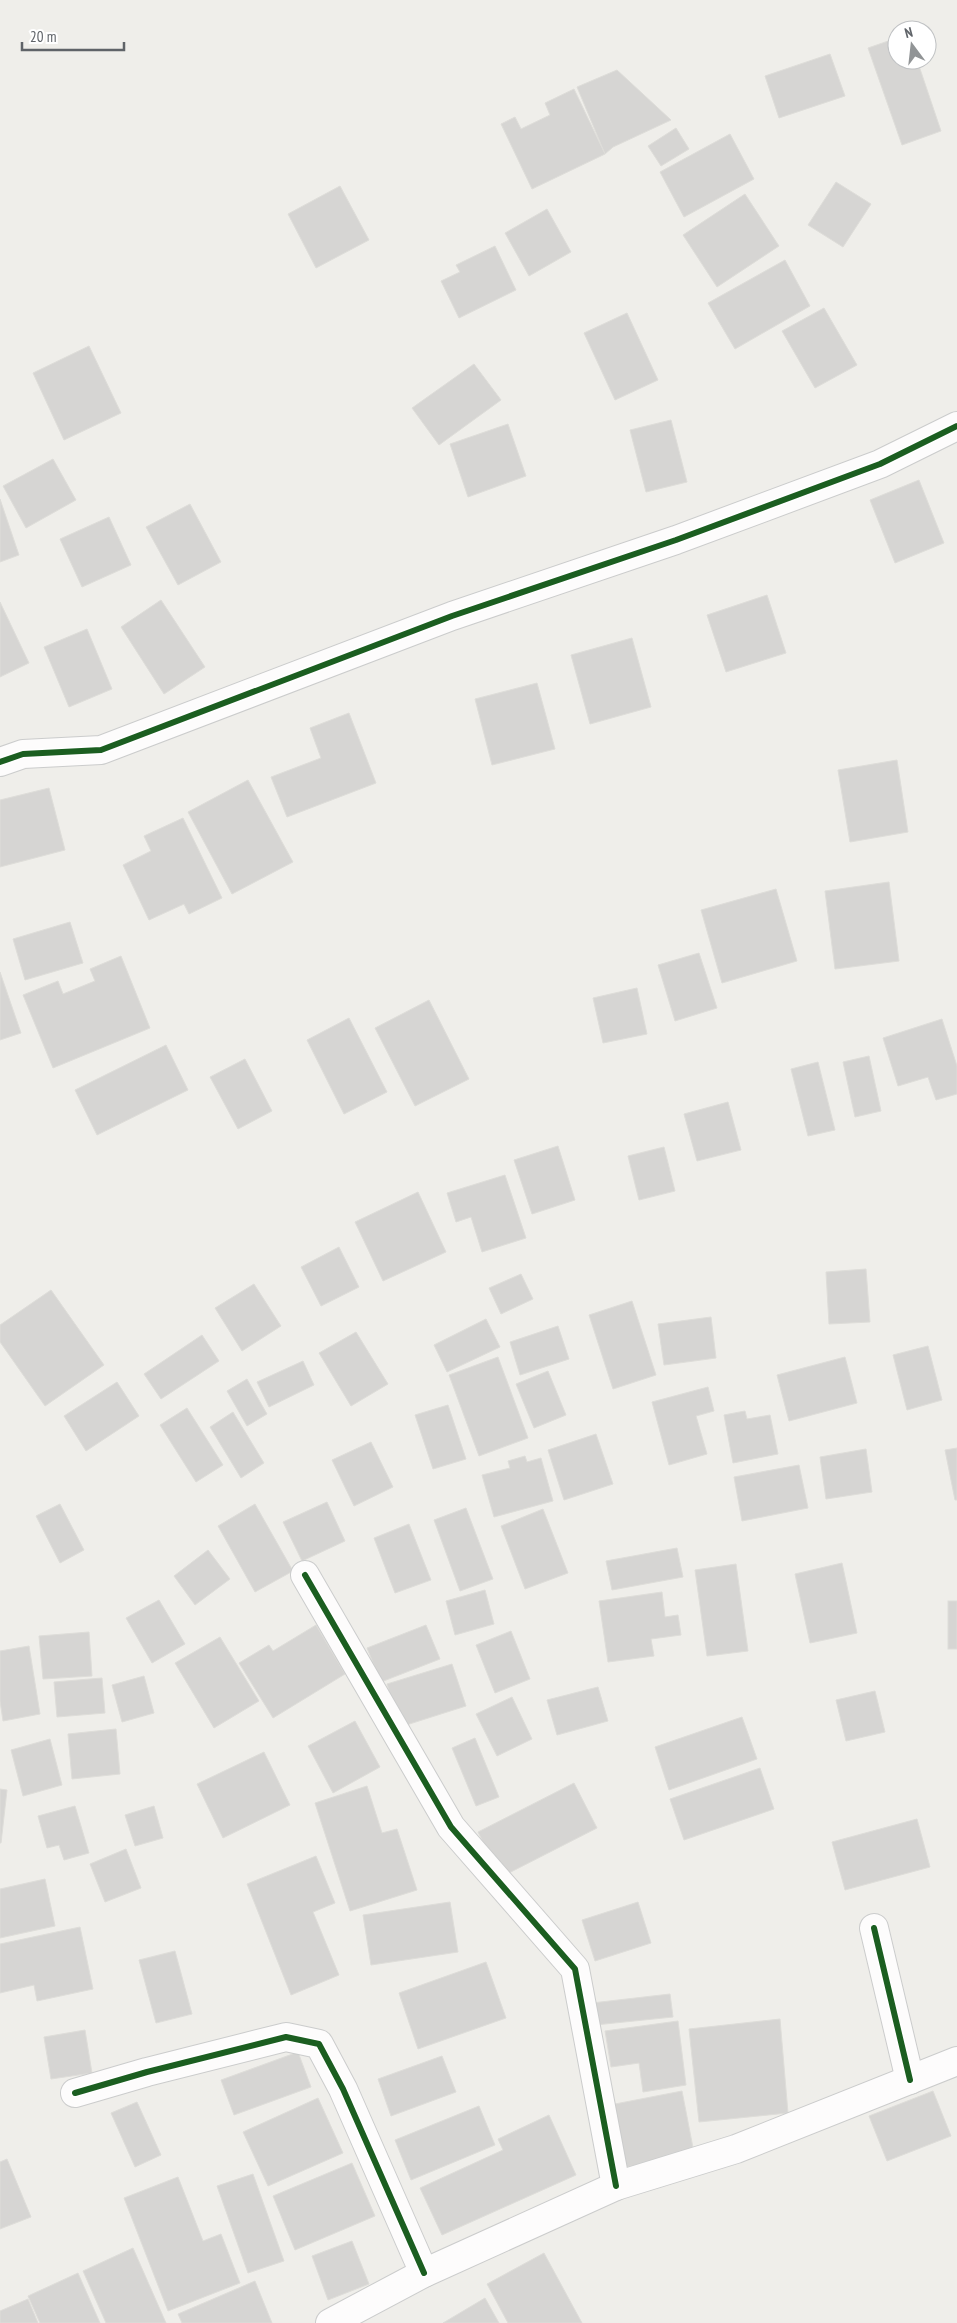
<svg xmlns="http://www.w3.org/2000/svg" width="957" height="2323" font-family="'PT Sans Narrow',sans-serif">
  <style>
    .building { fill: #d6d5d3; stroke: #deddd9 }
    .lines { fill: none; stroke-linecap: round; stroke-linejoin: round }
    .minor-casing { stroke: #cbcccc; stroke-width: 30 }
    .minor { stroke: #fdfcfc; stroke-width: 28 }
    .cycleway-casing { stroke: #fff; stroke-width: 9 }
    .cycleway { stroke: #1b5e20; stroke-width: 6 }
  </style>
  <rect width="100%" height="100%" fill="#efeeea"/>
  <g class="building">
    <path d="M897,38V60H917L941,131L902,145L868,48Z"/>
    <path d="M830,54L845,96L779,118L765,76Z"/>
    <path d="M617,70L671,120L613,147L605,154L577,87Z"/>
    <path d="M574,89L605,154L532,189L501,124L515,117L521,129L550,115L545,103Z"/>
    <path d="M676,128L689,149L661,166L648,146Z"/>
    <path d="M730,134L754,179L684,217L660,172Z"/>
    <path d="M836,182L871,204L843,247L808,225Z"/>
    <path d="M340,186L369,240L316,268L288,214Z"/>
    <path d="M745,194L779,246L717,287L683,235Z"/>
    <path d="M547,209L571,252L529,276L505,233Z"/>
    <path d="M495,246L516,290L459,318L441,281L460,272L456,265Z"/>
    <path d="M785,260L810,306L735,349L708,303Z"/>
    <path d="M824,308L857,365L815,388L782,331Z"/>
    <path d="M627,313L658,380L615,400L584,333Z"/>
    <path d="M89,346L121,413L64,440L33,373Z"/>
    <path d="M474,364L501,400L439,445L412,408Z"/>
    <path d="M671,420L687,482L646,492L630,430Z"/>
    <path d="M508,424L526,476L468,497L450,444Z"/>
    <path d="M53,459L76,500L26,528L3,486Z"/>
    <path d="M919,480L944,543L895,563L870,500Z"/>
    <path d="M0,499L19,555L0,562Z"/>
    <path d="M190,504L221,562L178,585L146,527Z"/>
    <path d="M109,517L131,565L82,587L60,539Z"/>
    <path d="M767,595L786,653L726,672L707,615Z"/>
    <path d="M161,600L205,667L164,694L121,627Z"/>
    <path d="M0,602L29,663L0,677Z"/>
    <path d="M87,629L112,689L69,707L44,647Z"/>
    <path d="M632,638L651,707L590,724L571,655Z"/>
    <path d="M537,683L555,749L492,765L475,699Z"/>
    <path d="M349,713L376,783L287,817L271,777L321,758L310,728Z"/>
    <path d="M897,760L908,832L850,842L838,770Z"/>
    <path d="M248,780L293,862L232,894L188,812Z"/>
    <path d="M49,788L65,850L0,867V800Z"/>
    <path d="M183,818L222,898L189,914L184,904L149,920L123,865L151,851L144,836Z"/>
    <path d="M889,882L899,961L835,969L825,891Z"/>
    <path d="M776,889L797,961L722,983L701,910Z"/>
    <path d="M70,922L83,963L25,980L13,939Z"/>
    <path d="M699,953L717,1008L675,1021L658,965Z"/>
    <path d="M121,956L150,1028L53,1068L23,995L58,981L63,994L95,981L90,969Z"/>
    <path d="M0,972L21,1033L0,1040Z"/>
    <path d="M637,988L647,1034L603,1043L593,998Z"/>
    <path d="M429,1000L469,1079L415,1106L375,1028Z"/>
    <path d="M349,1018L387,1092L344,1114L307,1040Z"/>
    <path d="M942,1019L957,1066V1094L936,1100L928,1077L898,1086L883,1038Z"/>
    <path d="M166,1045L188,1090L97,1135L75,1090Z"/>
    <path d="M869,1056L881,1111L855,1117L843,1062Z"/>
    <path d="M245,1059L272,1111L238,1129L210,1077Z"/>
    <path d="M818,1062L835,1130L808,1136L791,1069Z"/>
    <path d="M728,1102L741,1150L697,1161L684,1114Z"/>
    <path d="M558,1146L575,1200L532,1214L514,1160Z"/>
    <path d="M664,1147L675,1191L639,1200L628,1156Z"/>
    <path d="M505,1175L526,1238L482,1252L471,1217L456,1222L447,1193Z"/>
    <path d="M418,1192L446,1252L383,1281L355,1222Z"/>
    <path d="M339,1247L359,1287L321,1306L301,1267Z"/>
    <path d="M866,1269L870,1322L829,1324L826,1272Z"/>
    <path d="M521,1274L533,1299L501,1314L489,1288Z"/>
    <path d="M254,1284L281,1326L242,1351L215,1308Z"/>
    <path d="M51,1290L104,1365L45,1406L0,1342V1325Z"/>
    <path d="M632,1301L656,1375L613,1389L589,1315Z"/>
    <path d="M711,1317L716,1358L664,1365L658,1324Z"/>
    <path d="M486,1319L500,1347L447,1372L434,1345Z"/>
    <path d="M558,1326L569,1359L520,1375L510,1342Z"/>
    <path d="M356,1332L388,1384L351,1406L319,1353Z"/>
    <path d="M202,1335L219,1361L161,1399L144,1374Z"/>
    <path d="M928,1346L942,1400L907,1410L893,1355Z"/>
    <path d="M498,1357L528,1438L479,1456L449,1375Z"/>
    <path d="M845,1357L857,1403L789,1421L777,1375Z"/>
    <path d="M303,1361L314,1385L269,1407L257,1382Z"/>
    <path d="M548,1371L566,1415L534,1428L516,1384Z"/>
    <path d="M247,1379L267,1414L247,1426L227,1391Z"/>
    <path d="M117,1382L139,1416L86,1451L64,1416Z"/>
    <path d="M708,1387L714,1411L696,1416L707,1454L669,1465L652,1402Z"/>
    <path d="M448,1405L466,1459L433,1469L415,1415Z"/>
    <path d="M187,1408L223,1465L196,1482L160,1425Z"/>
    <path d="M745,1411L747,1419L770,1415L778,1454L733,1463L724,1415Z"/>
    <path d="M233,1412L264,1463L241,1478L210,1427Z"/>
    <path d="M596,1434L613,1484L564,1500L548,1450Z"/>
    <path d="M371,1442L393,1487L354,1506L332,1460Z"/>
    <path d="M957,1448V1500H955L945,1450Z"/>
    <path d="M866,1449L872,1492L826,1499L820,1457Z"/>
    <path d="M525,1456L527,1462L541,1458L553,1501L494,1517L482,1475L510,1468L508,1461Z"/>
    <path d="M799,1465L808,1508L742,1521L734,1477Z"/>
    <path d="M327,1502L345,1541L302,1561L283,1522Z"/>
    <path d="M60,1504L84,1550L60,1563L36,1516Z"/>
    <path d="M255,1504L293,1571L255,1592L218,1526Z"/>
    <path d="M466,1508L493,1579L460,1591L434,1520Z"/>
    <path d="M543,1509L568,1573L525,1589L501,1526Z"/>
    <path d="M409,1524L431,1580L395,1593L374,1538Z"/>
    <path d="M677,1548L683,1577L612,1590L606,1561Z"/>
    <path d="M208,1550L230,1579L195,1605L174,1576Z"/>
    <path d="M842,1563L857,1633L810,1643L795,1574Z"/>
    <path d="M736,1564L748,1651L707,1656L695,1570Z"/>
    <path d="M485,1590L494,1624L455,1635L446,1601Z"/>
    <path d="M662,1592L665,1617L678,1615L681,1635L651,1639L654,1656L608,1662L599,1601Z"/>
    <path d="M159,1600L185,1644L152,1663L126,1618Z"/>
    <rect x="948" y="1601" width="9" height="48"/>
    <path d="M316,1625L345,1674L273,1718L239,1663L269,1645L273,1651Z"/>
    <path d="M426,1625L440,1659L381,1682L367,1648Z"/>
    <path d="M511,1631L530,1679L495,1693L476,1645Z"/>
    <path d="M89,1632L92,1676L43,1679L39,1636Z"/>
    <path d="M220,1637L259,1701L214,1728L175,1663Z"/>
    <path d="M29,1646L40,1714L3,1721L0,1701V1651Z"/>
    <path d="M452,1664L466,1706L400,1727L387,1684Z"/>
    <path d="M144,1676L154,1713L122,1722L112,1685Z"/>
    <path d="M102,1678L105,1713L57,1717L54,1682Z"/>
    <path d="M598,1687L608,1721L557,1735L547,1700Z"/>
    <path d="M875,1691L885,1732L846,1741L836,1700Z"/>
    <path d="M512,1697L532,1739L497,1756L476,1714Z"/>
    <path d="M742,1717L757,1759L669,1790L655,1747Z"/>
    <path d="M355,1721L380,1767L333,1793L308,1746Z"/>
    <path d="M116,1729L120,1774L72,1779L68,1734Z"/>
    <path d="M475,1738L499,1797L476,1806L452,1748Z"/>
    <path d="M50,1739L62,1785L23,1796L11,1750Z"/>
    <path d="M264,1752L290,1805L223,1838L197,1784Z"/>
    <path d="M760,1768L774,1809L684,1840L670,1799Z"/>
    <path d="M574,1783L597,1828L501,1877L478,1832Z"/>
    <path d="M367,1786L382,1833L397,1829L417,1890L350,1911L315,1803Z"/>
    <path d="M0,1789L7,1790L1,1843H0Z"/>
    <path d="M75,1806L89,1853L64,1860L59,1845L47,1848L38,1816Z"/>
    <path d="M154,1806L163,1838L135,1846L125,1815Z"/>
    <path d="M917,1819L930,1867L845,1890L832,1842Z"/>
    <path d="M126,1849L141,1888L105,1902L90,1864Z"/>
    <path d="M316,1856L335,1903L313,1912L339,1975L291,1995L247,1884Z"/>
    <path d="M45,1879L55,1926L0,1938V1889Z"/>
    <path d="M450,1902L458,1952L371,1965L363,1915Z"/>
    <path d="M638,1902L651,1943L595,1961L582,1920Z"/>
    <path d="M80,1927L93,1989L37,2001L34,1985L0,1993V1944Z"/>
    <path d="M175,1951L192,2014L156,2023L139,1960Z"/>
    <path d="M486,1962L506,2018L418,2049L399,1993Z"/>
    <path d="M670,1994L673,2017L595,2025L592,2003Z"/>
    <path d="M780,2019L788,2113L699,2122L689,2029Z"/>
    <path d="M678,2021L686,2085L643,2092L639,2063L611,2067L605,2031Z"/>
    <path d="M85,2030L92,2073L51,2079L44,2037Z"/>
    <path d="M298,2052L311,2087L234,2115L221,2080Z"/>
    <path d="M442,2056L456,2092L391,2116L378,2079Z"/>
    <path d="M682,2091L694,2153L622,2168L610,2105Z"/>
    <path d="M933,2091L951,2136L887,2161L869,2116Z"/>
    <path d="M318,2098L343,2153L268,2186L243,2132Z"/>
    <path d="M137,2102L161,2155L135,2167L111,2113Z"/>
    <path d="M479,2106L495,2145L411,2180L395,2140Z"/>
    <path d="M549,2115L576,2175L442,2235L420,2188L503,2150L498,2139Z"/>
    <path d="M7,2159L31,2217L0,2229V2162Z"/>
    <path d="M352,2163L375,2216L295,2250L273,2196Z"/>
    <path d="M253,2174L284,2261L248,2273L217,2186Z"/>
    <path d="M178,2177L203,2241L221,2234L240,2283L168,2311L124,2198Z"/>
    <path d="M352,2241L369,2284L328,2300L312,2256Z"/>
    <path d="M133,2248L166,2323H106L83,2271Z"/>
    <path d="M544,2253L582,2323H508L487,2284Z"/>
    <path d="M78,2273L100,2323H40L28,2296Z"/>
    <path d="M255,2281L272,2323H182L178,2314Z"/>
    <path d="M485,2298L499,2323H443Z"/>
    <path d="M28,2299L38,2323H0V2311Z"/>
  </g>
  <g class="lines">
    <g class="minor-casing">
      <g id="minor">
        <path d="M0,762L23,754L101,750L452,616L676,540L880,464L957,426"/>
        <path d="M305,1575L451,1827L575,1969L616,2186"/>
        <path d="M874,1928L910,2080"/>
        <path d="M75,2093L147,2072L286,2037L319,2044L343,2089L424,2273"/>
        <path d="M330,2323L424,2273L616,2186L736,2149L957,2061"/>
      </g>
    </g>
    <use href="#minor" class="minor"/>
    <g class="cycleway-casing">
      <g id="cycleway">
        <path d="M0,762L23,754L101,750L452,616L676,540L880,464L957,426"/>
        <path d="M305,1575L451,1827L575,1969L616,2186"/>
        <path d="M874,1928L910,2080"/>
        <path d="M75,2093L147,2072L286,2037L319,2044L343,2089L424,2273"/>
      </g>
    </g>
    <use href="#cycleway" class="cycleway"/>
  </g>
  <g transform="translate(912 45) rotate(345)"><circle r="24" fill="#ffffff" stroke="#bfc1c3"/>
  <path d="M0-4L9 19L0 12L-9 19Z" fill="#919496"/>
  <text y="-8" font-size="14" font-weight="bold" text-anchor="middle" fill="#5f6368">N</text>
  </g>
  <path d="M22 42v8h102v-8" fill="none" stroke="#5f6368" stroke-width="2.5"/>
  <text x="30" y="42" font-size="15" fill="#5f6368" stroke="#ffffff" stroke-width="4" paint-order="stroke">20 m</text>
</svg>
